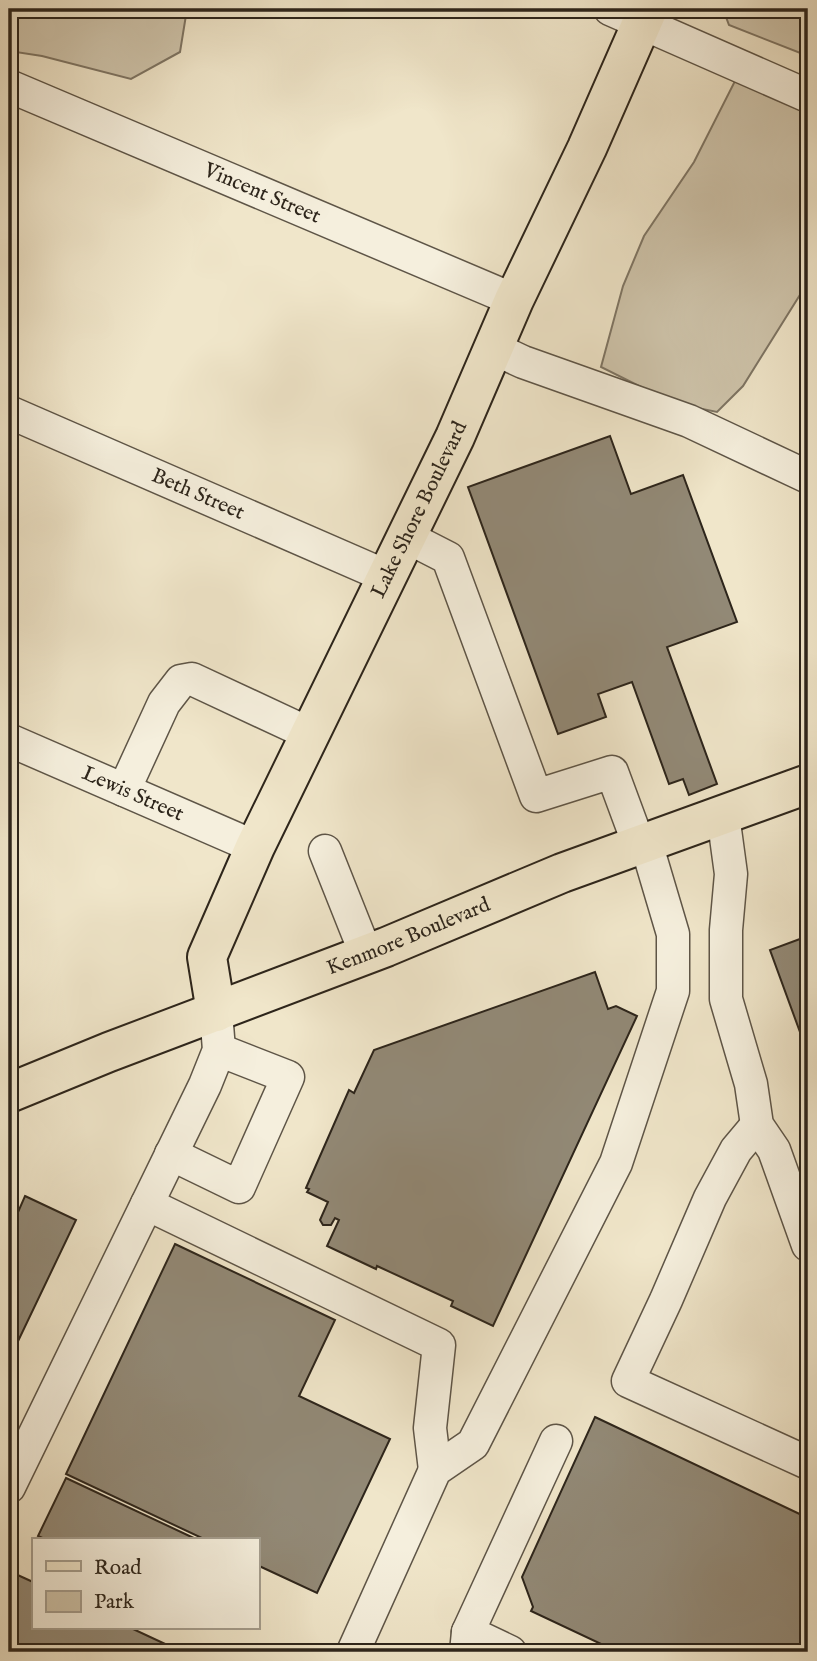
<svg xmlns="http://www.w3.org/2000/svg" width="817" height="1661" font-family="'IM FELL English',serif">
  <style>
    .green { fill: #cfc5ac; stroke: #7e7564; stroke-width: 2 }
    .building { fill: #928976; stroke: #2d251b; stroke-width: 2 }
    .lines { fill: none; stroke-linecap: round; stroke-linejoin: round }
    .minor-casing { stroke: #5e5547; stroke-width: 35 }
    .major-casing { stroke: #2d251b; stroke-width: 42 }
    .minor { stroke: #f5efdd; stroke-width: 32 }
    .major { stroke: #f0e6ca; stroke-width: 38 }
    .labels { text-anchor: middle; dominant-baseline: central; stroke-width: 5; stroke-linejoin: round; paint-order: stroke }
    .street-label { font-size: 21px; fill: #2d251b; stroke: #f5efdd }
  </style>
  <rect width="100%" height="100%" fill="#f0e6ca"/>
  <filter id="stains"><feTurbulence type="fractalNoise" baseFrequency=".00286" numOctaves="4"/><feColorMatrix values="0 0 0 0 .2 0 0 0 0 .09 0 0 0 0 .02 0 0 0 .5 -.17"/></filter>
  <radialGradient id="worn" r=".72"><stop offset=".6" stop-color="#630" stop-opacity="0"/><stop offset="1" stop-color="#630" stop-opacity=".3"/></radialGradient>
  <g class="green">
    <path d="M9,9H187L180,52L131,79L42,56L9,51Z"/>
    <path d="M723,9H808V56L729,25Z"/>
    <path d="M736,79L808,114V282L743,386L717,412L673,403L601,367L623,286L644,236L694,162Z"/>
  </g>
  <g class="building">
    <path d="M610,436L631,494L683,475L737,622L667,647L717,784L689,795L683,779L669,784L632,682L598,694L606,717L558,734L468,487Z"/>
    <path d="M808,936V1054L770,950Z"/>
    <path d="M595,972L608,1009L616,1006L637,1016L493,1326L451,1306L453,1301L377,1266L376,1269L327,1246L339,1220L335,1218L331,1225H323L320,1220L328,1202L307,1192L309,1189L306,1188L349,1090L354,1093L374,1050Z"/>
    <path d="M25,1196L76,1220L9,1360V1224L12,1226Z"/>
    <path d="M175,1244L335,1320L299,1396L390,1439L317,1593L257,1565V1540H206L66,1474Z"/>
    <path d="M595,1417L808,1518V1652H618L531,1611L533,1607L522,1577Z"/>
    <path d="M66,1478L198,1540H47L38,1536Z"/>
    <path d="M11,1572L33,1582V1628H131L178,1650V1652H9V1577Z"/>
  </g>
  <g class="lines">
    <g class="minor-casing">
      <g id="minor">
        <path d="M610,9L808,96"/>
        <path id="s1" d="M9,86L514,300"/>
        <path d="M493,348L523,362L689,421L808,477"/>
        <path id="s2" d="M9,412L388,577"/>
        <path d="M407,537L448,558L536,796L612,772L639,845"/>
        <path id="s3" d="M9,740L255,847"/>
        <path d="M124,790L164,703L181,681L192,679L310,734"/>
        <path d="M723,815L731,874L726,930V999L751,1084L757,1125L774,1150L808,1245"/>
        <path d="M325,851L366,954"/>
        <path d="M757,1125L736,1150L710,1198L666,1300L628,1381L808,1463"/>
        <path d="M171,1154L239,1187L288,1077L219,1050"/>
        <path d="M147,1204L439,1345L430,1428L435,1470"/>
        <path d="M9,1487L205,1085L219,1050L216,1012"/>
        <path d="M468,1632L510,1652"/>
        <path d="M353,1652L435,1470L473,1444L616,1163L673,991V934L646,843"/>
        <path d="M466,1652L468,1632L556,1441"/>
      </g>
    </g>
    <g class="major-casing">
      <g id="major">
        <path id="s4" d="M216,1012L207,957L255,847L455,437L514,300L587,148L648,9"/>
        <path id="s5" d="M9,1093L109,1052L386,947L562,873L808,784"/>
      </g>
    </g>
    <use href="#minor" class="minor"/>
    <use href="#major" class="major"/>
  </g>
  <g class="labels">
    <g class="street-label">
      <text stroke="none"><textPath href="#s1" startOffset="275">Vincent Street</textPath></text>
      <text stroke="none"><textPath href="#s2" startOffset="206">Beth Street</textPath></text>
      <text stroke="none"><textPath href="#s4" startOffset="551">Lake Shore Boulevard</textPath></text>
      <text stroke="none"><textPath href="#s3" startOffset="135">Lewis Street</textPath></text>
      <text stroke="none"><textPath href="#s5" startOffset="429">Kenmore Boulevard</textPath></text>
    </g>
  </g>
  <rect width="817" height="1661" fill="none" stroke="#f0e6ca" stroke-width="35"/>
  <rect x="10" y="10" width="796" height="1640" fill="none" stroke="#2d251b" stroke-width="3.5"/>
  <rect x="18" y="18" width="782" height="1626" fill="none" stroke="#2d251b" stroke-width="2"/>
  <rect x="32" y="1538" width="228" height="91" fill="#f5efdd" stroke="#a59e8f" stroke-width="2"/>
  <rect x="46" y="1561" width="35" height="10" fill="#f0e6ca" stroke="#a59e8f" stroke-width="2"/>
  <text x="94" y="1574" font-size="21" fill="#2d251b">Road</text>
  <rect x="46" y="1591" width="35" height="21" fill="#cfc5ac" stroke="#a59e8f" stroke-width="2"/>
  <text x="94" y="1608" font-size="21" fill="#2d251b">Park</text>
  <rect width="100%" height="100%" filter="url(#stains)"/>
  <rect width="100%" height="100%" fill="url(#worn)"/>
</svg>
